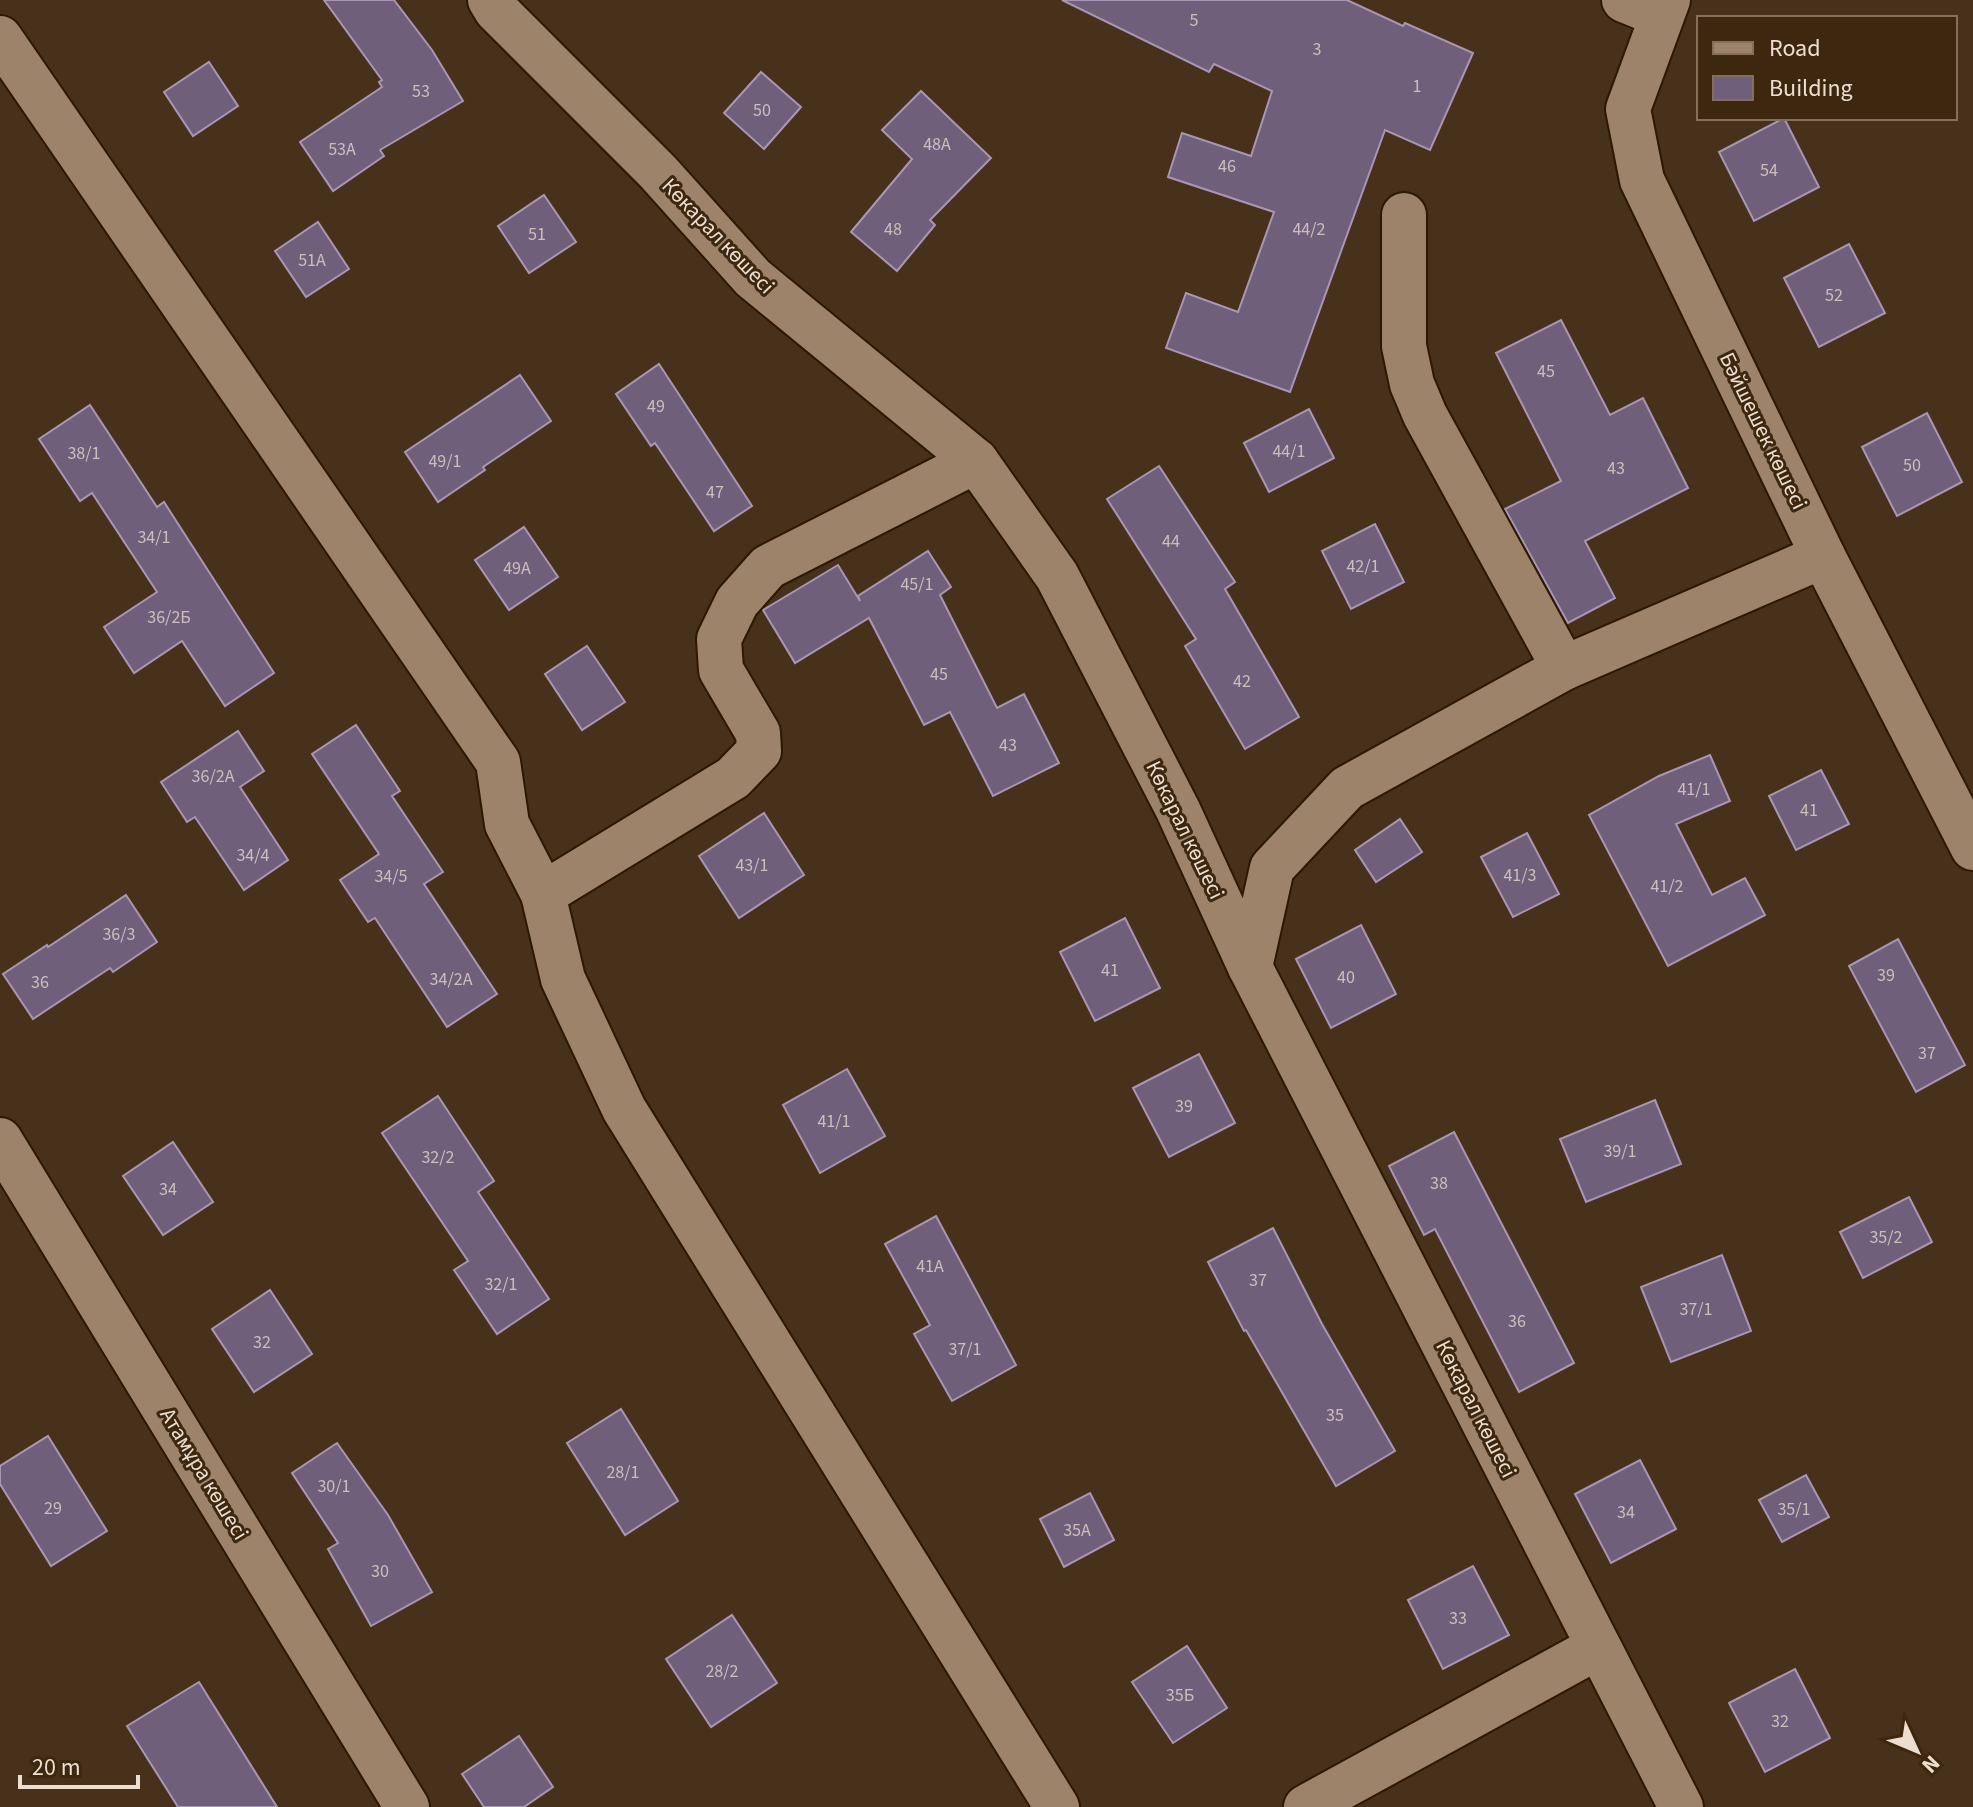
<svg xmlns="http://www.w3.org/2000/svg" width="1973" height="1807" font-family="'Source Sans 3',sans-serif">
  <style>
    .building { fill: #705f7b; stroke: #a996b5; stroke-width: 2 }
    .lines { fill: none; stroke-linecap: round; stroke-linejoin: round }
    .minor-casing { stroke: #2d1802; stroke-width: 48 }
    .minor { stroke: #9d836a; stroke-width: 44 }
    .labels { text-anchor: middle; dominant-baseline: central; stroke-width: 6; stroke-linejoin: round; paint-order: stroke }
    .number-label { font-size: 18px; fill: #cdbebb }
    .street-label { font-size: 22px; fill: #ecded0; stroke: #3d270f }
  </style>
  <rect width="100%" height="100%" fill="#47311a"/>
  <g class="building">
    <path d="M324,0H394L432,50L463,101L380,150L384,156L333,191L300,142L382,87L379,82L382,80Z"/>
    <path d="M1062,0H1347L1403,26L1405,23L1473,53L1430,150L1385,130L1290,392L1166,348L1186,293L1238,312L1274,212L1168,177L1182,133L1251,156L1272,91L1214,64L1209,72Z"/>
    <path d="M209,62L238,106L193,136L164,92Z"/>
    <path d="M761,72L801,107L764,149L724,113Z"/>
    <path d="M921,91L991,158L930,220L935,225L897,271L851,232L912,159L882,130Z"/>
    <path d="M1784,118L1819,187L1754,221L1719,152Z"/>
    <path d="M544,195L576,242L529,273L498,226Z"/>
    <path d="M318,222L349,269L306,297L275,251Z"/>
    <path d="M1849,244L1885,313L1819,347L1784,278Z"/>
    <path d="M1561,320L1610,415L1643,398L1688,488L1585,541L1615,598L1568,623L1505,509L1561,481L1496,353Z"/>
    <path d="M659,364L752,506L714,531L655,443L651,446L616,394Z"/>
    <path d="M520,375L551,421L483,467L485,470L438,502L405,452Z"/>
    <path d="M90,405L157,507L164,502L274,673L225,706L182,641L134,673L104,627L157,592L92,493L80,501L39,439Z"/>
    <path d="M1309,409L1334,458L1269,492L1244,443Z"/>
    <path d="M1927,413L1962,482L1897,516L1862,447Z"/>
    <path d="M1159,466L1235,582L1225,589L1299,717L1245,749L1185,646L1196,639L1107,499Z"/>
    <path d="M1375,524L1404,582L1351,609L1322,551Z"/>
    <path d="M524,527L558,577L509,610L475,560Z"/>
    <path d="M928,551L951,587L940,595L997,708L1024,694L1059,763L993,796L950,712L924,725L869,618L795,663L763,610L838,565L860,601L858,596Z"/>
    <path d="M587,646L625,702L582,730L545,674Z"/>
    <path d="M356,725L400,791L392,796L443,872L424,884L497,994L447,1027L375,918L368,922L340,880L379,854L312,754Z"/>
    <path d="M238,731L264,771L240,787L288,860L244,890L195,817L187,822L161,782Z"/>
    <path d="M1710,755L1730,801L1676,824L1712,895L1745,878L1765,915L1668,966L1589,815L1659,776Z"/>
    <path d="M1821,770L1849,824L1796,850L1769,796Z"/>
    <path d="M764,813L804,875L739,918L699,856Z"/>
    <path d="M1400,819L1422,852L1376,882L1355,850Z"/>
    <path d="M1527,833L1559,894L1513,917L1481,857Z"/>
    <path d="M126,895L157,942L113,972L110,968L33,1019L3,974L47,945L48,947Z"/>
    <path d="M1125,918L1160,988L1095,1021L1060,952Z"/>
    <path d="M1361,925L1396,994L1331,1028L1296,959Z"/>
    <path d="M1898,939L1965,1065L1916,1092L1849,966Z"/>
    <path d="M1199,1054L1235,1123L1169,1157L1133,1088Z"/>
    <path d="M847,1069L885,1136L820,1173L783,1105Z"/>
    <path d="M438,1096L494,1181L478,1192L549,1299L497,1334L454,1270L468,1261L382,1133Z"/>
    <path d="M1655,1100L1681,1164L1586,1202L1560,1139Z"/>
    <path d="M1454,1132L1574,1363L1519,1392L1435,1229L1424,1235L1389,1166Z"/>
    <path d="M173,1142L213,1202L163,1235L123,1176Z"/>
    <path d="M1909,1197L1932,1242L1863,1278L1840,1232Z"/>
    <path d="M936,1216L1016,1365L952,1401L914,1334L930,1325L885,1244Z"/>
    <path d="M1273,1228L1322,1324L1395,1451L1336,1486L1246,1330L1244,1331L1208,1262Z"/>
    <path d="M1722,1255L1751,1331L1671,1362L1641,1287Z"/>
    <path d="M270,1290L312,1354L254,1392L212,1329Z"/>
    <path d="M621,1409L678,1501L625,1535L567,1443Z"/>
    <path d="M48,1436L107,1531L51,1566L0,1484V1466Z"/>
    <path d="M337,1443L388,1515L432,1592L371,1626L328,1549L338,1543L292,1473Z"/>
    <path d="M1640,1460L1676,1529L1611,1563L1575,1494Z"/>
    <path d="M1806,1475L1829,1517L1782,1542L1759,1500Z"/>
    <path d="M1090,1493L1114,1540L1064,1567L1040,1519Z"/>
    <path d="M1473,1566L1509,1635L1443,1669L1408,1600Z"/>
    <path d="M732,1615L777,1683L711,1727L666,1659Z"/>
    <path d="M1187,1646L1227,1708L1173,1743L1132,1682Z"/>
    <path d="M1795,1669L1830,1738L1765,1772L1729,1703Z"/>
    <path d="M199,1682L277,1807H178L127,1726Z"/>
    <path d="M519,1736L553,1787L524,1807H484L462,1774Z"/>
  </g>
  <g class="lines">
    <g class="minor-casing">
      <g id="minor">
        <path d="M490,0L496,10L658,172L753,278L976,461L1057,576L1178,810L1250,967L1681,1807"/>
        <path d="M1624,0L1661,15"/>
        <path d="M1668,0L1628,109L1642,180L1823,556L1973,848"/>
        <path d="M0,38L498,762L507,824L543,894L563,979L624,1109L1057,1807"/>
        <path d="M1404,215V346L1412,384L1425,415L1564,668"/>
        <path d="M543,894L733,778L759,751L758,733L721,670L719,639L737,602L768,567L976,461"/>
        <path d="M1250,967L1272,868L1347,788L1564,668L1823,556"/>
        <path d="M0,1140L407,1807"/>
        <path d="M1306,1807L1598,1647"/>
      </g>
    </g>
    <use href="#minor" class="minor"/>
  </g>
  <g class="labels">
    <g class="number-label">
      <text x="1194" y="20">5</text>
      <text x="1317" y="49">3</text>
      <text x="1417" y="86">1</text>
      <text x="421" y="91">53</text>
      <text x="762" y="110">50</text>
      <text x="937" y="144">48А</text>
      <text x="342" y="149">53А</text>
      <text x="1227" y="166">46</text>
      <text x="1769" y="170">54</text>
      <text x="893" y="229">48</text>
      <text x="1309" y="229">44/2</text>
      <text x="537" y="234">51</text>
      <text x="312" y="260">51А</text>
      <text x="1834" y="295">52</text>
      <text x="1546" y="371">45</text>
      <text x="656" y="406">49</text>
      <text x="1289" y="451">44/1</text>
      <text x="84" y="453">38/1</text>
      <text x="445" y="461">49/1</text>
      <text x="1912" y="465">50</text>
      <text x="1616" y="468">43</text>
      <text x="715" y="492">47</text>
      <text x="154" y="537">34/1</text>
      <text x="1171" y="541">44</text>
      <text x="1363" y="566">42/1</text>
      <text x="517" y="568">49А</text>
      <text x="917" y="584">45/1</text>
      <text x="169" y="617">36/2Б</text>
      <text x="939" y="674">45</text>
      <text x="1242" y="681">42</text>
      <text x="1008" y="745">43</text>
      <text x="213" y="776">36/2А</text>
      <text x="1694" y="789">41/1</text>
      <text x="1809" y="810">41</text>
      <text x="253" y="855">34/4</text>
      <text x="752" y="865">43/1</text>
      <text x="1520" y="875">41/3</text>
      <text x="391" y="876">34/5</text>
      <text x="1667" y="886">41/2</text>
      <text x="119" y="934">36/3</text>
      <text x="1110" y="970">41</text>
      <text x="1886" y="975">39</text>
      <text x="1346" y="977">40</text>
      <text x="451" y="979">34/2А</text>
      <text x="40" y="982">36</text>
      <text x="1927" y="1053">37</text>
      <text x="1184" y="1106">39</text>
      <text x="834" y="1121">41/1</text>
      <text x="1620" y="1151">39/1</text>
      <text x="438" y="1157">32/2</text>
      <text x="1439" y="1183">38</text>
      <text x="168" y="1189">34</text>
      <text x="1886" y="1237">35/2</text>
      <text x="930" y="1266">41А</text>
      <text x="1258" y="1280">37</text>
      <text x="501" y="1284">32/1</text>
      <text x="1696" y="1309">37/1</text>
      <text x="1517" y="1321">36</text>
      <text x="262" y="1342">32</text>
      <text x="965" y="1349">37/1</text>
      <text x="1335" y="1415">35</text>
      <text x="623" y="1472">28/1</text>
      <text x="334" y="1486">30/1</text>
      <text x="53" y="1508">29</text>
      <text x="1794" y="1509">35/1</text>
      <text x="1626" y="1512">34</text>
      <text x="1077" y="1530">35А</text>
      <text x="380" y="1571">30</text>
      <text x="1458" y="1618">33</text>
      <text x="722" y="1671">28/2</text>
      <text x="1180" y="1695">35Б</text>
      <text x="1780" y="1721">32</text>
    </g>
    <g class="street-label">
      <text transform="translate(718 236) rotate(46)">Көкарал көшесі</text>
      <text transform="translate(1763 431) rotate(64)">Бәйшешек көшесі</text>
      <text transform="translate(1185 830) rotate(64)">Көкарал көшесі</text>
      <text transform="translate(1476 1409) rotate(63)">Көкарал көшесі</text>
      <text transform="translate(204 1474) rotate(59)">Атамұра көшесі</text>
    </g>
  </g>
  <rect x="1697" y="16" width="260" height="104" fill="#3d270f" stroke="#83705c" stroke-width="2"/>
  <rect x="1713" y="42" width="40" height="12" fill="#9d836a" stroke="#83705c" stroke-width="2"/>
  <text x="1769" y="56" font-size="24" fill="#ecded0">Road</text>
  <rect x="1713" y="76" width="40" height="24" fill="#705f7b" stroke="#83705c" stroke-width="2"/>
  <text x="1769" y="96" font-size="24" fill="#ecded0">Building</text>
  <g transform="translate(1917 1751) rotate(134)" stroke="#3d270f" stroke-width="6" paint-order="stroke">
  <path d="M0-6L14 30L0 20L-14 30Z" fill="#ecded0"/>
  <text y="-12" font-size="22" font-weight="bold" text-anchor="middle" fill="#ecded0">N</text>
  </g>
  <path d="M20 1775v12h118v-12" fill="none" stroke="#ecded0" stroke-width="4"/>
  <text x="32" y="1775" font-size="24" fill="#ecded0" stroke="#3d270f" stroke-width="6" paint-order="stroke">20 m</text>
</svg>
